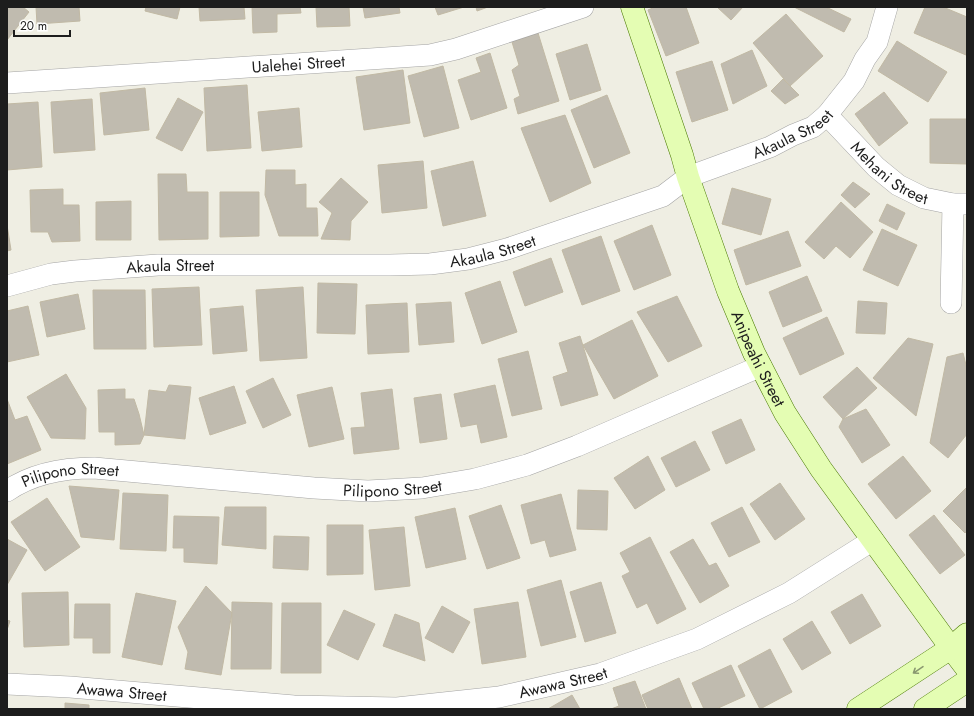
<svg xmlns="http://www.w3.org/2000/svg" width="974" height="716" font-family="Jost,sans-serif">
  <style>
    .building { fill: #c0bbaf; stroke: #c1b9a4 }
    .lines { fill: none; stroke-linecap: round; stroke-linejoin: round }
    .street-casing { stroke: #a4a4a4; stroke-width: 22 }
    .secondary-casing { stroke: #497900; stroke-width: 23 }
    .street { stroke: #fff; stroke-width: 21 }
    .secondary { stroke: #e4fdb3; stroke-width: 22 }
    .oneway { stroke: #8a9870 }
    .labels { text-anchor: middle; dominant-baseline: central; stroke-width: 3; stroke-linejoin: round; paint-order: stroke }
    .street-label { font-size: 16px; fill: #1d1d1d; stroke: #fff }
  </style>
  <rect width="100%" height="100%" fill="#efeee3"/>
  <g class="building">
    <path d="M7,7H23L29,12L7,40Z"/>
    <path d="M36,7H79L80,21L37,24Z"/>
    <path d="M146,7H180L177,19L145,11Z"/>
    <path d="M199,7H244L245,19L200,21Z"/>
    <path d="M252,7H300L301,13L277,14V32L253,33Z"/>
    <path d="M316,7H349L350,26L317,27Z"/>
    <path d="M363,7H399L400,13L365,18Z"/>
    <path d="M435,7H464L438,15Z"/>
    <path d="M476,7H488L477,11Z"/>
    <path d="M655,7H686L699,43L666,56L648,10Z"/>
    <path d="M717,7H743L731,20Z"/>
    <path d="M794,7H826L851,19L844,32Z"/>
    <path d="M925,7H943L967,17L966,55L914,33Z"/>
    <path d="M786,14L823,56L790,86L753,43Z"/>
    <path d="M538,33L559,101L518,114L514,99L520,96L512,70L519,65L512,42Z"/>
    <path d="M897,41L947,72L928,102L878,71Z"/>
    <path d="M587,44L601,90L570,100L556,54Z"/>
    <path d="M752,50L767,86L733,104L721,64Z"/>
    <path d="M490,53L507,108L471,120L458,80L481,72L476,58Z"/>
    <path d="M712,61L728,110L692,122L676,72Z"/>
    <path d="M443,66L459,128L424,137L408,76Z"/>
    <path d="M403,70L410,123L364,130L356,77Z"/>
    <path d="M783,79L799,95L785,104L771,91Z"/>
    <path d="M247,85L251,148L207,151L204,88Z"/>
    <path d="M145,88L149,130L104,135L100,93Z"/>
    <path d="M884,92L908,123L879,146L855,114Z"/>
    <path d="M607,95L630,153L594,168L571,110Z"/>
    <path d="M178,98L203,112L182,151L156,138Z"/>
    <path d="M92,99L95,150L54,153L51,102Z"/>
    <path d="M38,102L42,167L7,170V104Z"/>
    <path d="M299,108L302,147L262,151L258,112Z"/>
    <path d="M565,115L591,183L550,202L521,128Z"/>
    <path d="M930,119H967V164L930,163Z"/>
    <path d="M423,161L427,208L382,213L378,165Z"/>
    <path d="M473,161L486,216L443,226L431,171Z"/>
    <path d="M266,170H295V185L306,184V208H317L318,236H279L265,195Z"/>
    <path d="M158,174H186L187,192H208V239L159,240Z"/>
    <path d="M341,178L368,202L351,221L350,240L321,239L332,213L319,202Z"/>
    <path d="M853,182L870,194L855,208L841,195Z"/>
    <path d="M732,188L771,199L761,235L722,224Z"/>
    <path d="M63,189V205H79L80,241L52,242L48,232H31L30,190Z"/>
    <path d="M220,192H259V236L220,237Z"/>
    <path d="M131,201V240H96V202Z"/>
    <path d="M841,202L873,232L850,258L836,246L824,259L805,242Z"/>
    <path d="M887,204L905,213L897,230L879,221Z"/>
    <path d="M7,225L11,250L7,251Z"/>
    <path d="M652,225L671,275L634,290L614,241Z"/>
    <path d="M882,229L917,245L898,286L863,270Z"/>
    <path d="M788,231L801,266L746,285L734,250Z"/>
    <path d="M601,236L620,291L582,305L562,250Z"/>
    <path d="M551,258L563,292L525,306L513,272Z"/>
    <path d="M807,276L822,311L783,327L769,292Z"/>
    <path d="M500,281L517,332L482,344L465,293Z"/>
    <path d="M318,283L357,284L355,334L317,333Z"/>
    <path d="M199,287L202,345L154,347L152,289Z"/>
    <path d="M303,287L307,358L260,361L256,290Z"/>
    <path d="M93,290H145L146,349H94Z"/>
    <path d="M78,294L85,329L47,337L40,302Z"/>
    <path d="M677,296L702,346L668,362L637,312Z"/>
    <path d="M858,301L887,303L885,334L856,333Z"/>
    <path d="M451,302L454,342L419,345L416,304Z"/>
    <path d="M407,303L409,352L368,354L366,305Z"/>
    <path d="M28,306L39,355L7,362V311Z"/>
    <path d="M243,306L247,351L213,354L210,309Z"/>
    <path d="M827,317L844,354L800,375L783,338Z"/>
    <path d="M632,320L658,376L614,399L583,345Z"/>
    <path d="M580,336L598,395L561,406L553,377L568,372L559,343Z"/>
    <path d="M908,338L933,344L916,416L873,378Z"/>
    <path d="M528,351L542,409L512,416L498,359Z"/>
    <path d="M963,353L967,369V434L948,458L930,443L947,357Z"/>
    <path d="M857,367L877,388L843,419L823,397Z"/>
    <path d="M66,374L86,408L85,439L51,438L27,397Z"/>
    <path d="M273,378L291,415L263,428L246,391Z"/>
    <path d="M169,385L191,387L185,439L144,435L149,390L166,392Z"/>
    <path d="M495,385L507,437L481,443L477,424L461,427L454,394Z"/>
    <path d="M234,386L246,423L210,435L199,398Z"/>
    <path d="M332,387L344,439L309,447L297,395Z"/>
    <path d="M125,389V399H134L139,414L144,435L140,444L115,445V432H99L98,390Z"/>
    <path d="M392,389L399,449L354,454L351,428L365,427L361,393Z"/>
    <path d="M441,394L447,439L420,443L414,398Z"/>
    <path d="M7,399L15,420L27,416L41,450L7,464Z"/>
    <path d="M866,409L890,445L862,463L839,427L843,419Z"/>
    <path d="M741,419L755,450L726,464L712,432Z"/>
    <path d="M695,441L710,470L676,487L661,458Z"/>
    <path d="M648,456L665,490L635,509L614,478Z"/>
    <path d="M903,456L931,491L896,519L868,484Z"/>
    <path d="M780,483L805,519L775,540L750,504Z"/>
    <path d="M69,486L119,490L114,540L81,537Z"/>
    <path d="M967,487V531L965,533L943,511Z"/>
    <path d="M578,490L608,491L607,530L577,529Z"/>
    <path d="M123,493L168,495L166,551L120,549Z"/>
    <path d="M561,494L576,550L550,557L545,540L531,544L521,505Z"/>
    <path d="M47,498L80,547L45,571L11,522Z"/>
    <path d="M501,505L520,558L487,569L469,516Z"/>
    <path d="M225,507H266V549L222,545Z"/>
    <path d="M742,507L760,542L729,557L711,523Z"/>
    <path d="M455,508L466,559L426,568L415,517Z"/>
    <path d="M934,515L965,555L940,574L909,535Z"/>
    <path d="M174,516L219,517L217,564L184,562V548H173Z"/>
    <path d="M327,525H363V574L327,575Z"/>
    <path d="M404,527L410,586L375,590L369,530Z"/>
    <path d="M274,536L309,537L308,570L273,568Z"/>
    <path d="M650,537L686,609L657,624L647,603L637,608L622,576L630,572L620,553Z"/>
    <path d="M7,539L27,550L7,585Z"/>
    <path d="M693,539L709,566L716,563L729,586L700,603L670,552Z"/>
    <path d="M561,580L576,637L541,646L527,590Z"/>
    <path d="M601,582L616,633L585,642L570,592Z"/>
    <path d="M206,586L232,613L221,675L185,669L188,652L178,627Z"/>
    <path d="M68,592L69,645L24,647L22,593Z"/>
    <path d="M136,593L176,601L162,665L122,657Z"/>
    <path d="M862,594L881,626L850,644L831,612Z"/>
    <path d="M232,602L272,603L271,669H231Z"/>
    <path d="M518,602L526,657L482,664L474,609Z"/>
    <path d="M282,603H321V673H281Z"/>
    <path d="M75,604H110V653H93V638H74Z"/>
    <path d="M442,606L470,622L453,653L425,638Z"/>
    <path d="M344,610L375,624L358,660L327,645Z"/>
    <path d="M395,614L419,623L425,661L383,646Z"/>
    <path d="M7,620L10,621L7,630Z"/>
    <path d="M812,621L831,653L802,670L783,639Z"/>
    <path d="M770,649L792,692L760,709L738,666Z"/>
    <path d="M731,665L745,696L716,709H704L692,683Z"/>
    <path d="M679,678L692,709H648L642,695Z"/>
    <path d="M635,681L646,709H611L619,706L613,688Z"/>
    <path d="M572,695L580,709H548Z"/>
    <path d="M65,703L89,705V709H65Z"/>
  </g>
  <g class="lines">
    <g class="street-casing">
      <g id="street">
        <path id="s1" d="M7,83L430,55L456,49L583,7"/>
        <path id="s2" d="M827,115L876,167L898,185L924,198L953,204H967"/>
        <path id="s3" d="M7,286L51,274L75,271L158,265H390L430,264L468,259L507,249L663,196L688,177L770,147L793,135L813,127L827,115L854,81L865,59L877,42L887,7"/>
        <path d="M951,303L953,204"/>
        <path id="s4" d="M7,491C33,473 63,468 94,468L314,488L368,491L422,488L475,479L527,465L577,446L761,366"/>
        <path id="s5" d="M7,684L70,687L294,706L397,708L499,697L600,674L697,639L789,593L873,540"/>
      </g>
    </g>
    <g class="secondary-casing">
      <g id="secondary">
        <path id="s6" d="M632,7L682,155L688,177L728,291L754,353L785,413L821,469L951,648L967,669"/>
        <path d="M858,709L951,648L967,634"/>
        <path d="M925,709L967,681"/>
      </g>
    </g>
    <use href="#street" class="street"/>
    <use href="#secondary" class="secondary"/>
  </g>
  <defs><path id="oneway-shaft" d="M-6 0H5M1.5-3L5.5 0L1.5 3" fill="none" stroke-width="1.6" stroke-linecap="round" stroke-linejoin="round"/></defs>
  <use class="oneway" href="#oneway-shaft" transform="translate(918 670) rotate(146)"/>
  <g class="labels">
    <g class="street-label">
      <text stroke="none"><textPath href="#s1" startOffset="292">Ualehei Street</textPath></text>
      <text stroke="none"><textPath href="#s3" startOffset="813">Akaula Street</textPath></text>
      <text stroke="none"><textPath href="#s2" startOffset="86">Mehani Street</textPath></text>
      <text stroke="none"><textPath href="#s3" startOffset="489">Akaula Street</textPath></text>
      <text stroke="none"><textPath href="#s3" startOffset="165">Akaula Street</textPath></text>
      <text stroke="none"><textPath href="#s6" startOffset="374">Anipeahi Street</textPath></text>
      <text stroke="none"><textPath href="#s4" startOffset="67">Pilipono Street</textPath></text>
      <text stroke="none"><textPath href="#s4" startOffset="391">Pilipono Street</textPath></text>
      <text stroke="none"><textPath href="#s5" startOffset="559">Awawa Street</textPath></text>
      <text stroke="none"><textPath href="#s5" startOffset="115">Awawa Street</textPath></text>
    </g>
  </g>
  <rect width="974" height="716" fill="none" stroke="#1d1d1d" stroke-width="16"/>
  <path d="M14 30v6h56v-6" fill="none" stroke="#1d1d1d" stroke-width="2"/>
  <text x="20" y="30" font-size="12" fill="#1d1d1d" stroke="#ffffff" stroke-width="3" paint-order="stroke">20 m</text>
</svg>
